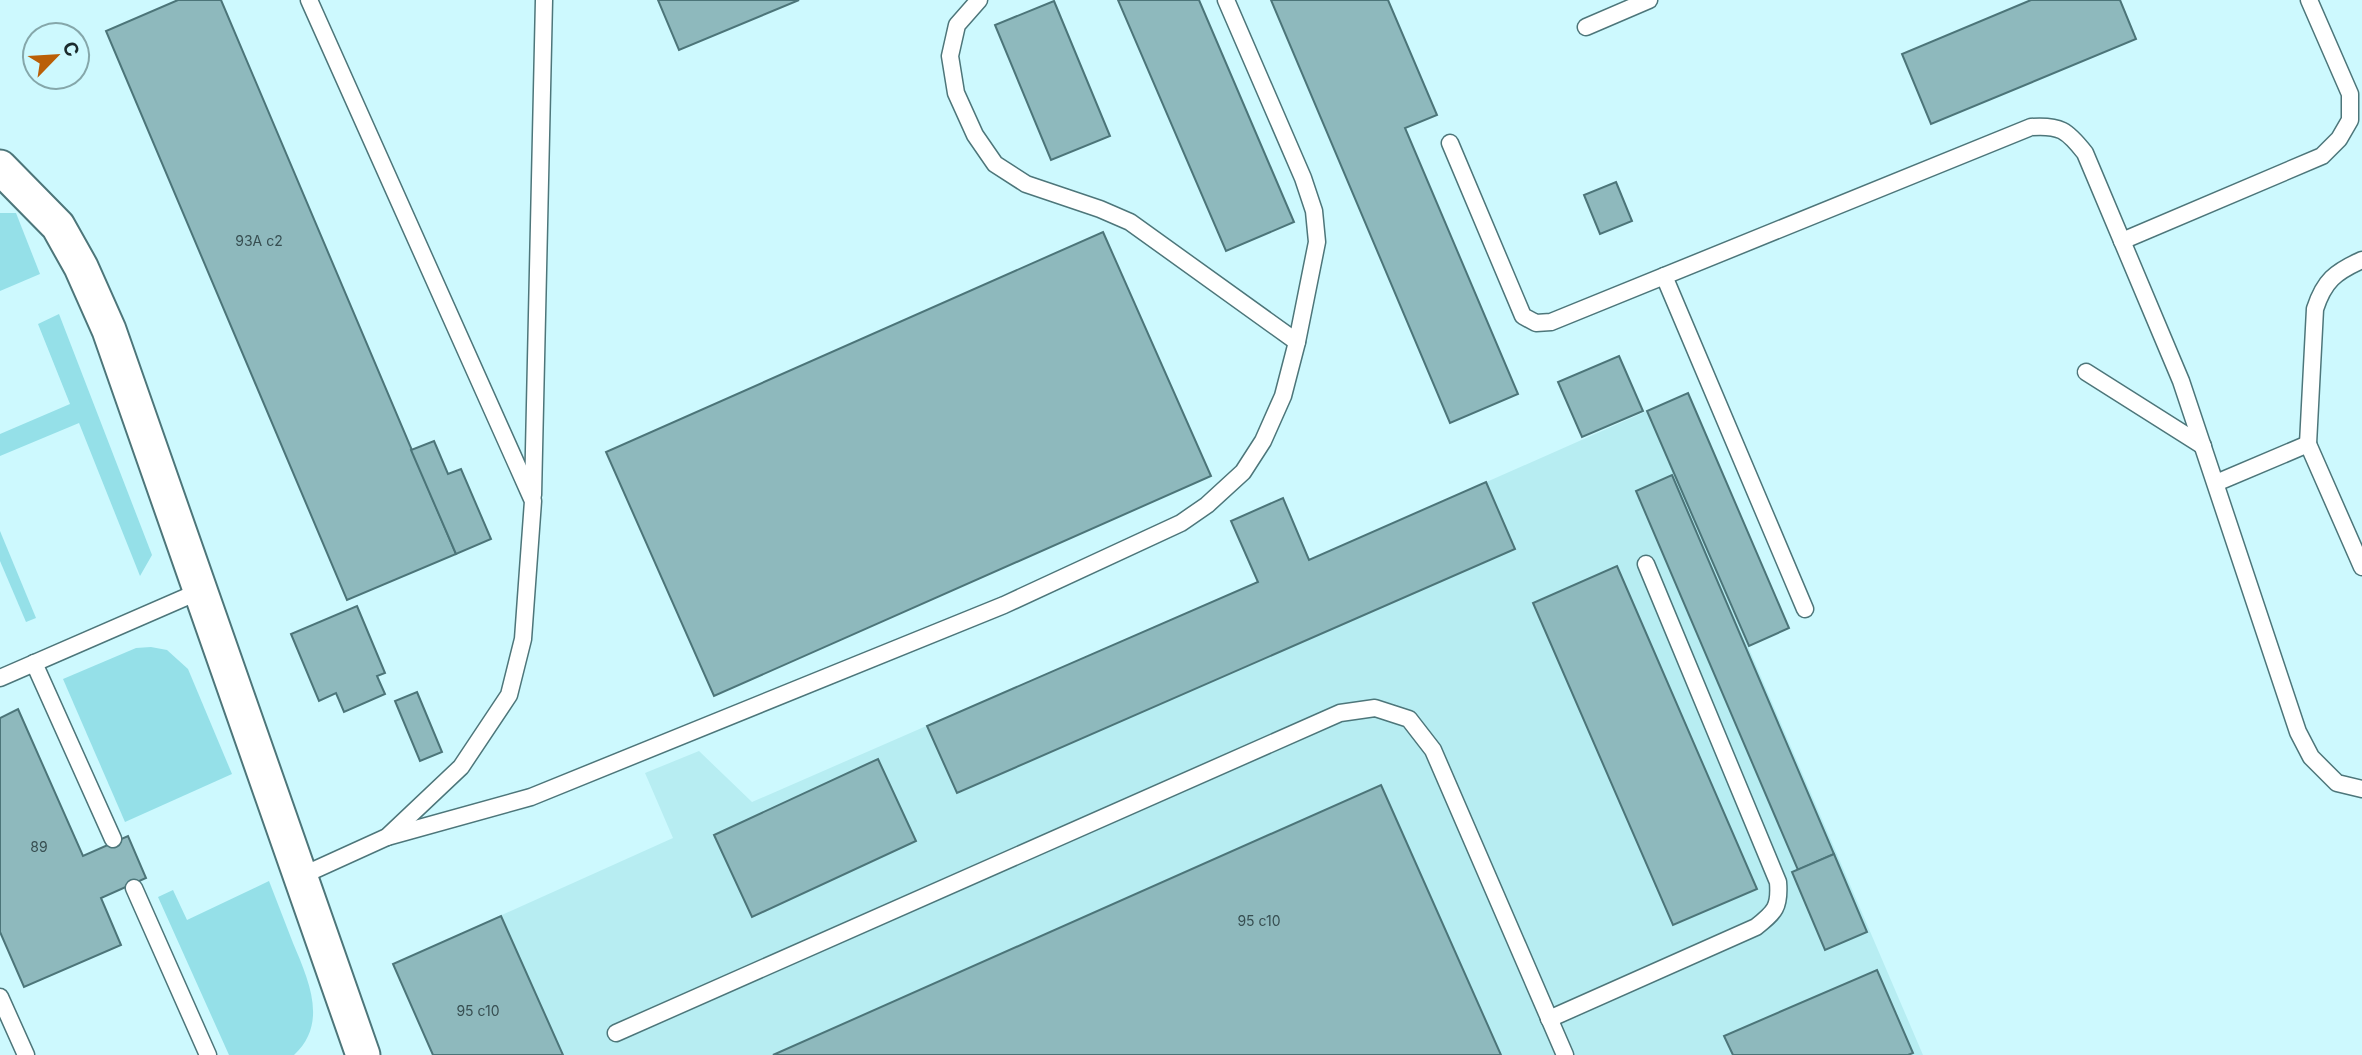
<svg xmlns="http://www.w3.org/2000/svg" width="2362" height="1055" font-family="Inter,sans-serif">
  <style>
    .built { fill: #b7edf2 }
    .green { fill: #95e0e8 }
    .building { fill: #8eb9bd; stroke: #4c7579; stroke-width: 2 }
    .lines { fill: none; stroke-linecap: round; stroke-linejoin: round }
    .service-casing { stroke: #4d767a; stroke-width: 19 }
    .minor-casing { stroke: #4d767a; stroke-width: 37 }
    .service { stroke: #fff; stroke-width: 16 }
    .minor { stroke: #fff; stroke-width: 33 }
    .labels { text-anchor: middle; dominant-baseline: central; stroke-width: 7; stroke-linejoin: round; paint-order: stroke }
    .number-label { font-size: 14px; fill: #374e51 }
  </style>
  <rect width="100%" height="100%" fill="#cdf9fe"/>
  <path class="built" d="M1647,411L1923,1055H433L393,964L673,838L645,773L699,751L752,802L1257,582L1231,521L1283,498L1310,560Z"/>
  <g class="green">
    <path d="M0,213H16L40,274L0,291Z"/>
    <path d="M59,314L152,555L140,576L79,423L0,456V434L70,404L38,324Z"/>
    <path d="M0,531L36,618L26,622L0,561Z"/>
    <path d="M151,647L167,650L188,669L232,774L125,822L63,679L136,648Z"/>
    <path d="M269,881C277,902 285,922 293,943C308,979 329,1023 294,1055H229L158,897L173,890L187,920Z"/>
  </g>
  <g class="building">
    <path d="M178,0H221L456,554L347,600L106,31Z"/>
    <path d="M658,0H799L679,50Z"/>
    <path d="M1118,0H1199L1294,222L1226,251Z"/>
    <path d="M1271,0H1388L1437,115L1405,128L1518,394L1450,423Z"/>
    <path d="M2031,0H2120L2136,39L1931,124L1902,54Z"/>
    <path d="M1054,1L1110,136L1051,160L995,25Z"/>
    <path d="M1616,182L1632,221L1600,234L1584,195Z"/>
    <path d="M1103,232L1211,476L714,696L606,452Z"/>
    <path d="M1619,356L1643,411L1582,437L1558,382Z"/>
    <path d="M1688,393L1789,628L1749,646L1647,411Z"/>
    <path d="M434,441L448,474L461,469L491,539L456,554L411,450Z"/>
    <path d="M1672,475L1834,854L1798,870L1636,491Z"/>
    <path d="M1486,482L1515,549L957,793L927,726L1258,582L1231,521L1283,498L1309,560Z"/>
    <path d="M1617,566L1757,889L1673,925L1533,603Z"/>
    <path d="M357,606L385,673L377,676L385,694L344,712L336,693L319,701L291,634Z"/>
    <path d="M417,692L442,752L420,761L395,701Z"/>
    <path d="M18,709L83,856L128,836L146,878L101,898L121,945L24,987L0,932V718Z"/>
    <path d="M878,759L916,841L752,917L714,835Z"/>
    <path d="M1381,785L1501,1055H773Z"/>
    <path d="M1834,854L1867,932L1825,950L1792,872Z"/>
    <path d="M501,916L563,1055H433L393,964Z"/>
    <path d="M1877,970L1913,1053L1908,1055H1733L1724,1036Z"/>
  </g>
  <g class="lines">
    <g class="service-casing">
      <g id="service">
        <path d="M979,0L957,25L950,56L956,93L975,135L995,164L1026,184L1100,209L1130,222L1297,342"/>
        <path d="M1586,27L1649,0"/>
        <path d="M1450,143L1523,316L1536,323L1551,322L2031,127C2060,125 2067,130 2085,153L2181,381L2298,732L2311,757L2337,783L2362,789"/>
        <path d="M2122,241L2322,156L2339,139L2350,120V94L2309,0"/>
        <path d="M1664,276L1805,609"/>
        <path d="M2086,372L2203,446"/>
        <path d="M2308,444L2315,309C2324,281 2335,272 2362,260"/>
        <path d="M2216,483L2308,444L2362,567"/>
        <path d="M533,495L544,0"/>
        <path d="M34,663L113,839"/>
        <path d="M0,678L200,591"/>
        <path d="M387,837L531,797L1004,605L1181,523L1207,505L1243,472L1263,441L1283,396L1297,342L1317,242L1314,211L1303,178L1226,0"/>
        <path d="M299,877L387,837L461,767L509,695L523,639L533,501L309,0"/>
        <path d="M134,888L208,1055"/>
        <path d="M0,997L26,1055"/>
        <path d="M1549,1019L1756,927C1775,912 1780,907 1778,882L1646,564"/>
        <path d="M616,1033L1340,713L1375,708L1409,719L1433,750L1565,1055"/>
      </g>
    </g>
    <g class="minor-casing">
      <path id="minor" d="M0,167L58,226L81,267L109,330L363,1055"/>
    </g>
    <use href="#service" class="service"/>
    <use href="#minor" class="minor"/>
  </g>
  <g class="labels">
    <g class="number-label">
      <text x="259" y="240">93А с2</text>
      <text x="39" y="846">89</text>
      <text x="1259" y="920">95 с10</text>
      <text x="478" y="1010">95 с10</text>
    </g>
  </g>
  <g transform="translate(56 56) rotate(65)"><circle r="33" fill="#cdf9fe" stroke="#85a7aa" stroke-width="2"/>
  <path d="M0-5L12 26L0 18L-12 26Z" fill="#ba5f07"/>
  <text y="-10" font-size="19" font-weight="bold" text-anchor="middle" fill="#1a2b2d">С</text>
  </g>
</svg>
